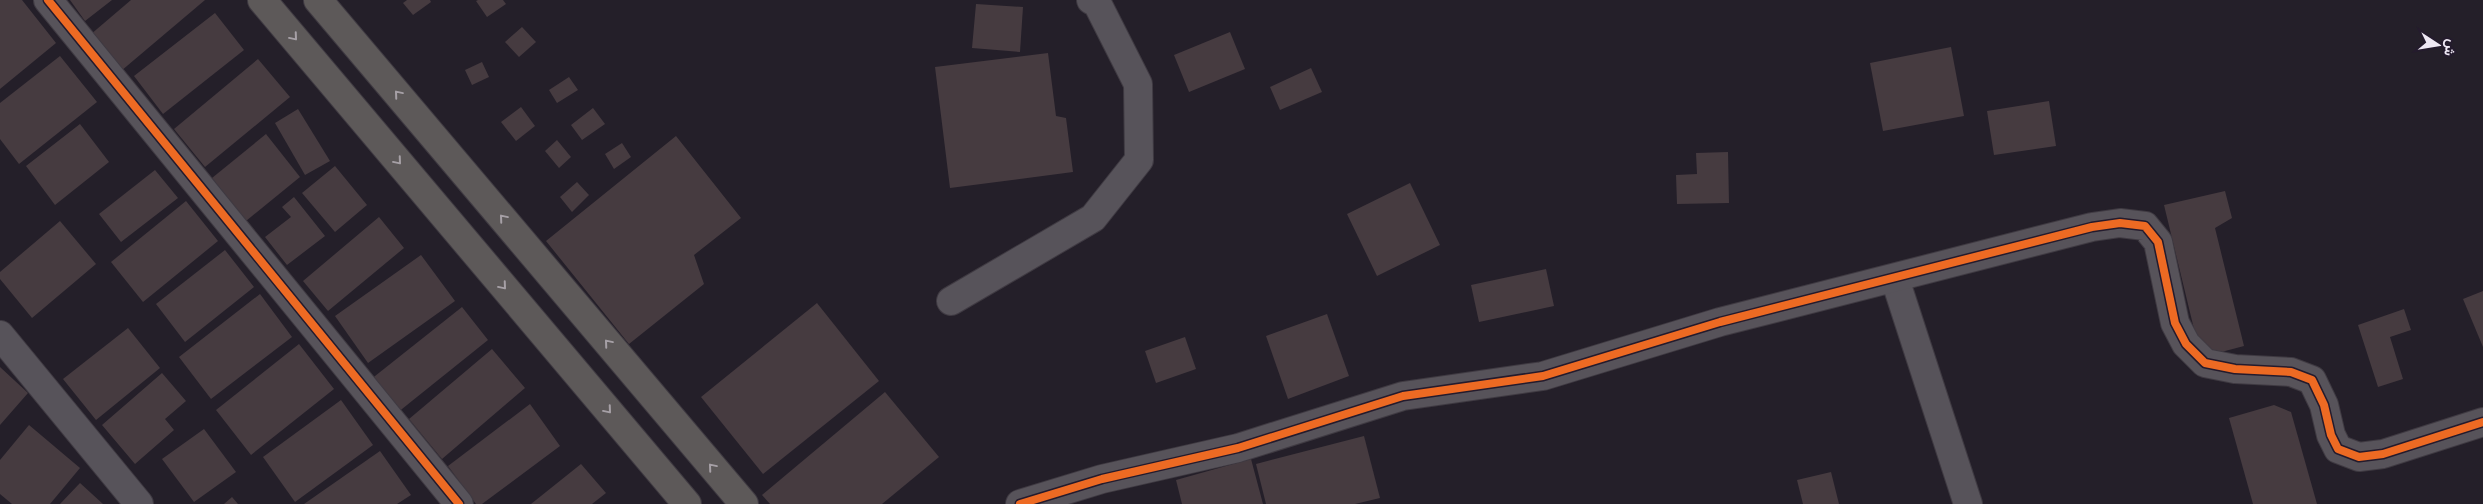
<svg xmlns="http://www.w3.org/2000/svg" width="2483" height="504" font-family="'Fira Sans Condensed',Vazirmatn,sans-serif">
  <style>
    .building { fill: #463b40 }
    .lines { fill: none; stroke-linecap: round; stroke-linejoin: round }
    .minor-casing { stroke: #3f3a42; stroke-width: 30 }
    .major-casing { stroke: #3f3a42; stroke-width: 30 }
    .minor { stroke: #57535a; stroke-width: 28 }
    .major { stroke: #5d5959; stroke-width: 28 }
    .cycleway-casing { stroke: #241b2d; stroke-width: 11 }
    .cycleway { stroke: #ed6a23; stroke-width: 8 }
    .oneway { stroke: #a6a0a6 }
  </style>
  <rect width="100%" height="100%" fill="#241f29"/>
  <g class="building">
    <path d="M0,0H22L56,43L0,89Z"/>
    <path d="M70,0H112L85,21Z"/>
    <path d="M131,0H205L121,71L90,35Z"/>
    <path d="M407,0H430L431,2L413,15L403,3Z"/>
    <path d="M478,0H503L506,4L487,17L476,1Z"/>
    <path d="M976,4L1023,7L1020,52L972,48Z"/>
    <path d="M215,13L244,50L163,114L134,76Z"/>
    <path d="M522,27L536,42L519,57L505,42Z"/>
    <path d="M1230,32L1245,69L1189,92L1174,55Z"/>
    <path d="M1951,47L1964,116L1883,131L1870,63Z"/>
    <path d="M1048,53L1056,116L1066,118L1073,172L950,188L935,67Z"/>
    <path d="M60,56L97,102L19,164L0,139V103Z"/>
    <path d="M258,59L290,97L205,167L174,129Z"/>
    <path d="M482,62L489,77L472,85L465,70Z"/>
    <path d="M1311,68L1322,92L1280,110L1270,87Z"/>
    <path d="M569,77L578,90L557,103L549,90Z"/>
    <path d="M2049,101L2056,146L1994,155L1987,111Z"/>
    <path d="M521,107L535,126L516,141L501,122Z"/>
    <path d="M593,108L605,124L582,140L571,125Z"/>
    <path d="M298,109L330,161L305,175L275,123Z"/>
    <path d="M80,124L109,162L55,205L26,166Z"/>
    <path d="M266,134L300,177L246,221L212,178Z"/>
    <path d="M676,136L741,218L694,255L704,284L629,344L546,241Z"/>
    <path d="M557,140L571,157L559,168L545,151Z"/>
    <path d="M622,143L631,157L614,169L605,154Z"/>
    <path d="M1728,152L1729,203L1677,204L1676,175L1697,174L1696,153Z"/>
    <path d="M335,166L367,205L335,232L302,193Z"/>
    <path d="M155,170L178,198L121,242L99,214Z"/>
    <path d="M577,182L589,195L572,212L560,197Z"/>
    <path d="M1410,183L1440,245L1377,276L1347,214Z"/>
    <path d="M2225,191L2232,218L2215,228L2244,346L2210,355L2195,333L2164,205Z"/>
    <path d="M294,197L325,236L287,265L265,237L291,217L282,207Z"/>
    <path d="M186,201L218,241L143,302L111,262Z"/>
    <path d="M379,217L404,248L328,311L303,281Z"/>
    <path d="M60,221L96,264L32,318L0,279V272Z"/>
    <path d="M225,250L254,287L185,342L156,304Z"/>
    <path d="M421,255L455,301L368,363L335,316Z"/>
    <path d="M1546,269L1554,306L1479,322L1471,285Z"/>
    <path d="M2483,291V347L2463,299Z"/>
    <path d="M260,294L292,337L211,399L179,357Z"/>
    <path d="M817,303L879,381L763,474L701,397Z"/>
    <path d="M462,307L488,340L397,413L370,380Z"/>
    <path d="M2404,309L2411,330L2390,337L2403,379L2378,387L2358,325Z"/>
    <path d="M1327,314L1349,376L1288,399L1266,336Z"/>
    <path d="M128,328L160,368L96,420L63,379Z"/>
    <path d="M1185,337L1196,369L1156,383L1145,351Z"/>
    <path d="M299,344L334,389L251,455L216,410Z"/>
    <path d="M492,349L525,388L442,459L409,419Z"/>
    <path d="M0,367L28,393L0,425Z"/>
    <path d="M162,373L186,401L165,419L174,430L135,464L102,425Z"/>
    <path d="M885,392L939,457L882,504H770L762,495Z"/>
    <path d="M341,400L373,445L295,502L263,457Z"/>
    <path d="M530,404L560,446L482,504H476L448,466Z"/>
    <path d="M2274,405L2291,412L2317,504H2253L2229,418Z"/>
    <path d="M29,425L80,468L50,504H12L0,494V460Z"/>
    <path d="M204,429L236,472L194,502L162,459Z"/>
    <path d="M1364,436L1380,498L1355,504H1266L1256,464Z"/>
    <path d="M380,451L411,495L397,504H304Z"/>
    <path d="M1251,459L1263,504H1182L1176,480Z"/>
    <path d="M581,464L606,493L592,504H531Z"/>
    <path d="M1831,472L1839,504H1803L1797,480Z"/>
    <path d="M80,483L103,504H60Z"/>
    <path d="M232,497L238,504H224Z"/>
  </g>
  <g class="lines">
    <g class="minor-casing">
      <g id="minor">
        <path d="M48,0L459,504"/>
        <path d="M1895,279L1968,504"/>
        <path d="M951,301L1093,218L1139,160L1138,84L1097,3L1091,0"/>
        <path d="M0,335L139,504"/>
        <path d="M1020,504L1102,479L1238,448L1403,396L1543,376L1720,322L2092,227L2120,223L2145,226L2158,242L2175,323L2186,344L2205,363L2235,369L2291,372L2312,380L2324,405L2331,435L2338,449L2359,457L2383,454L2483,422"/>
      </g>
    </g>
    <g class="major-casing">
      <g id="major">
        <path d="M262,0L687,504"/>
        <path d="M318,0L744,504"/>
      </g>
    </g>
    <use href="#minor" class="minor"/>
    <use href="#major" class="major"/>
    <g class="cycleway-casing">
      <g id="cycleway">
        <path d="M48,0L459,504"/>
        <path d="M1020,504L1102,479L1238,448L1403,396L1543,376L1720,322L2092,227L2120,223L2145,226L2158,242L2175,323L2186,344L2205,363L2235,369L2291,372L2312,380L2324,405L2331,435L2338,449L2359,457L2383,454L2483,422"/>
      </g>
    </g>
    <use href="#cycleway" class="cycleway"/>
  </g>
  <defs><path id="oneway-chevron" d="M-2-3.5L2.5 0L-2 3.5" fill="none" stroke-width="1.6" stroke-linecap="round" stroke-linejoin="round" transform="scale(1.25)"/></defs>
  <g class="oneway">
    <use href="#oneway-chevron" transform="translate(294 37) rotate(50)"/>
    <use href="#oneway-chevron" transform="translate(398 94) rotate(-130)"/>
    <use href="#oneway-chevron" transform="translate(398 161) rotate(50)"/>
    <use href="#oneway-chevron" transform="translate(503 218) rotate(-130)"/>
    <use href="#oneway-chevron" transform="translate(503 286) rotate(50)"/>
    <use href="#oneway-chevron" transform="translate(608 343) rotate(-130)"/>
    <use href="#oneway-chevron" transform="translate(608 410) rotate(50)"/>
    <use href="#oneway-chevron" transform="translate(712 467) rotate(-130)"/>
  </g>
  <g transform="translate(2438 45) rotate(102)" stroke="#241b2d" stroke-width="4" paint-order="stroke">
  <path d="M0-4L9 19L0 12L-9 19Z" fill="#eee8f4"/>
  <text y="-8" font-size="14" font-weight="bold" text-anchor="middle" fill="#eee8f4">ش</text>
  </g>
</svg>
